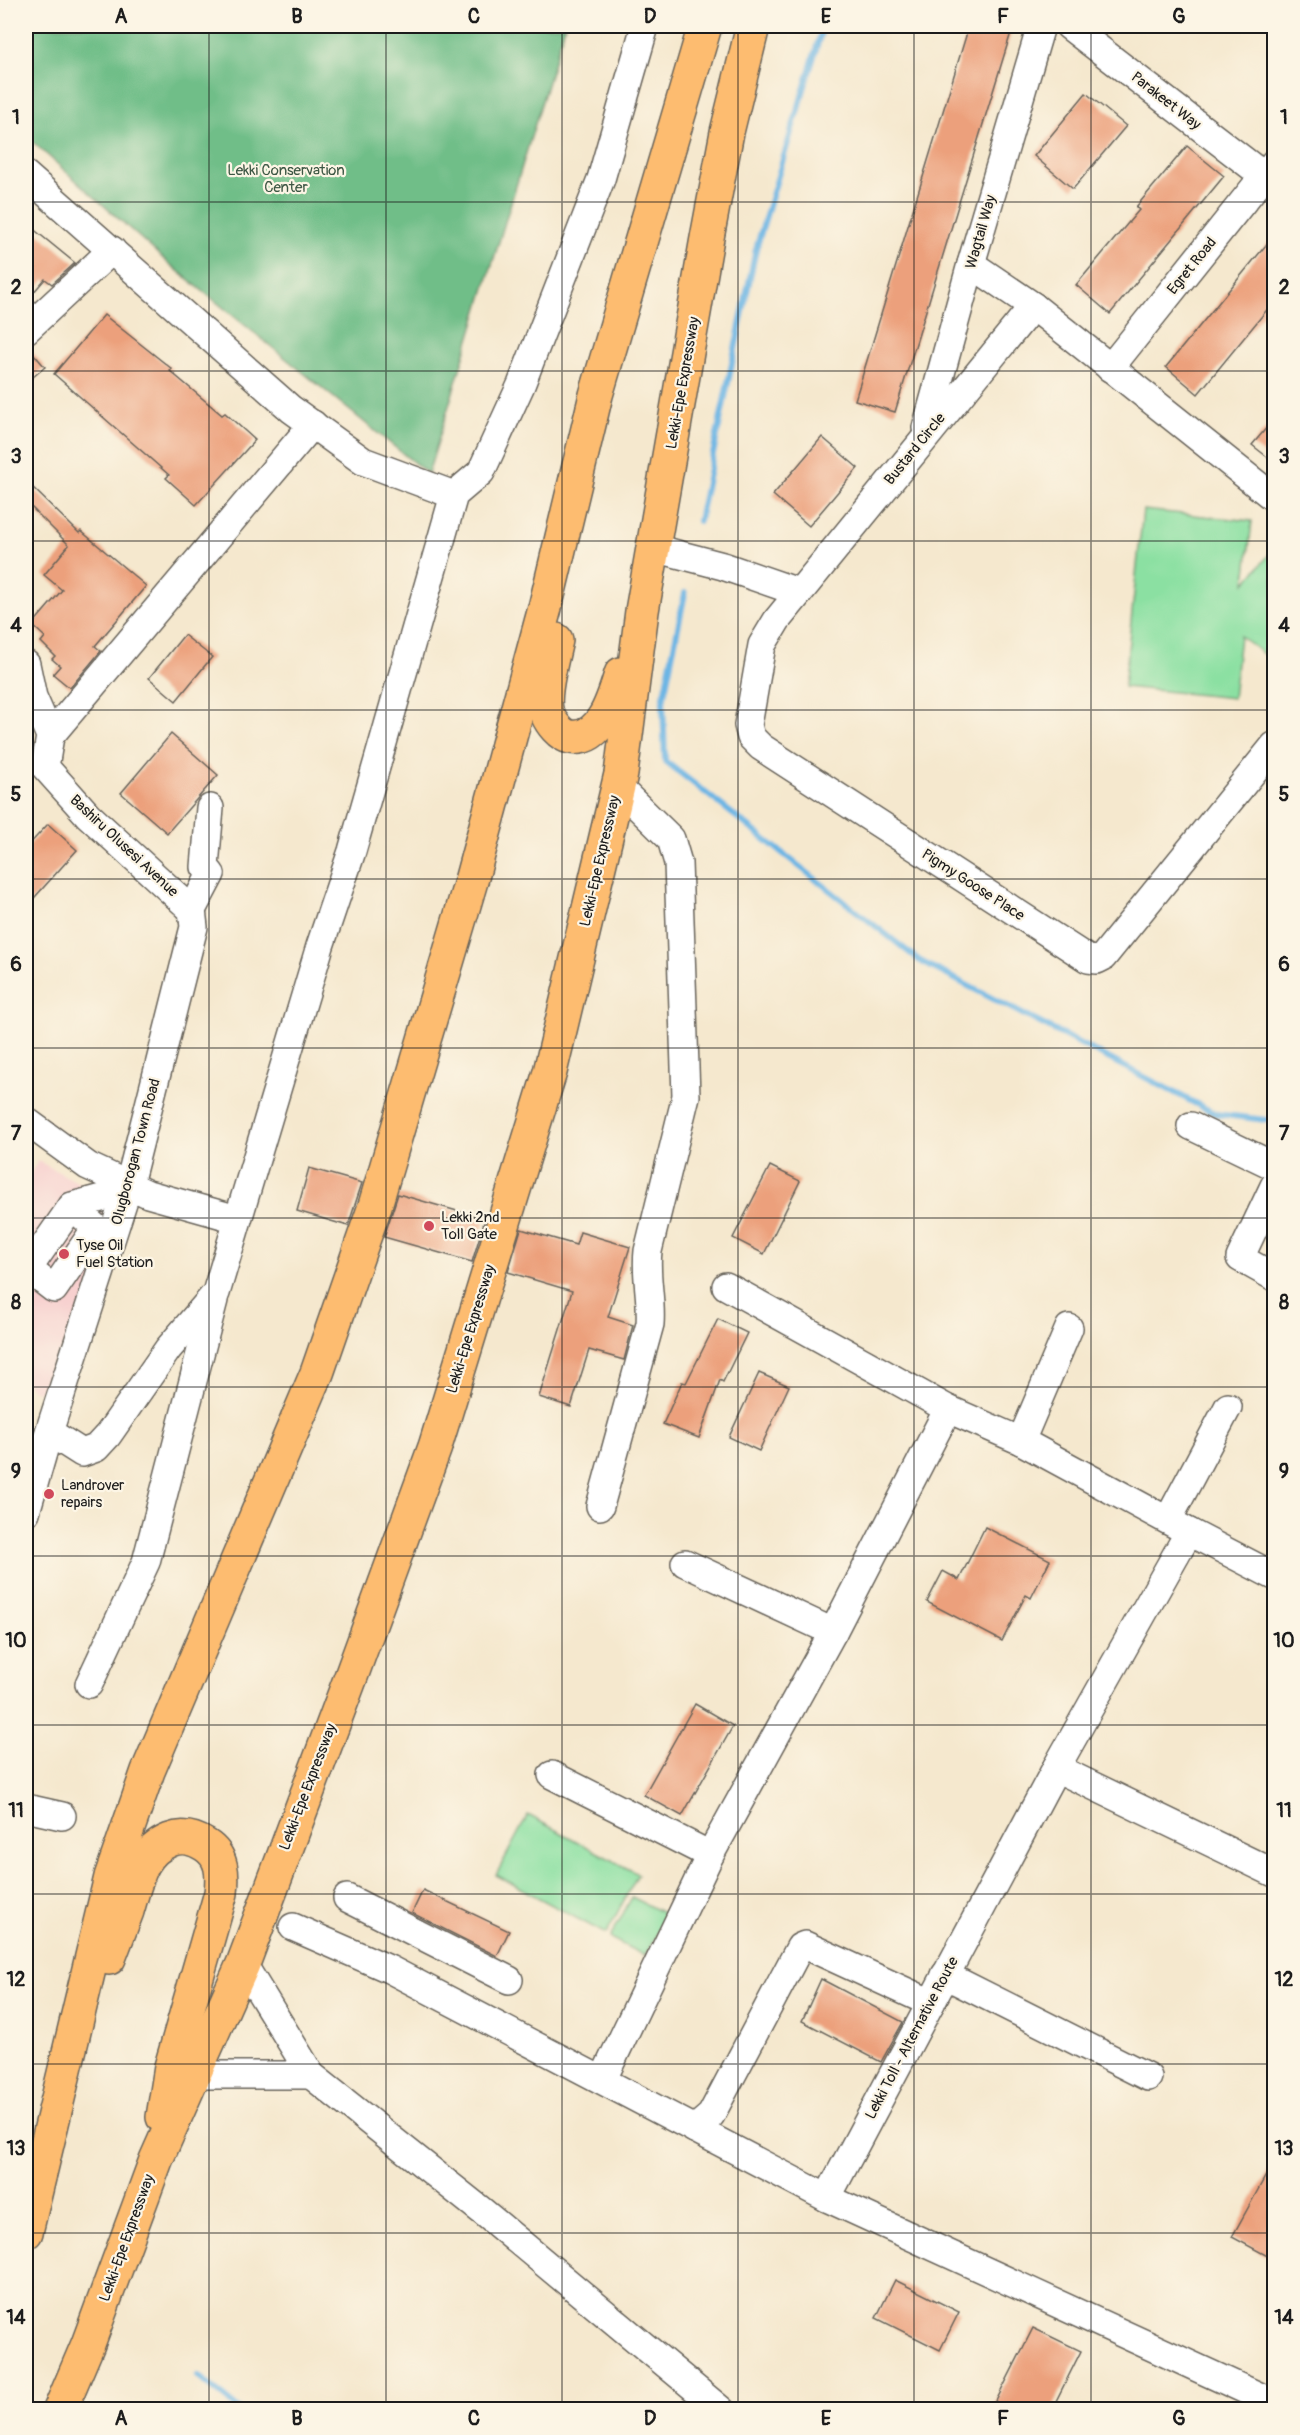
<svg xmlns="http://www.w3.org/2000/svg" width="1300" height="2435" font-family="Pangolin,sans-serif">
  <style>
    .built { fill: #f7d0cf }
    .green { fill: #8be0a2; stroke: #547e5f; stroke-width: 1.5 }
    .forest { fill: #70be88; stroke: #466d52; stroke-width: 1.5 }
    .lines { fill: none; stroke-linecap: round; stroke-linejoin: round }
    .stream { stroke: #6cb5e4; stroke-width: 6 }
    .building { fill: #eca07b }
    .minor-casing { stroke: #68635a; stroke-width: 30 }
    .highway-casing { stroke: #68635a; stroke-width: 36 }
    .minor { stroke: #fff; stroke-width: 27 }
    .highway { stroke: #fdbc70; stroke-width: 33 }
    .grid { fill: none; stroke: #1c1c1c; stroke-width: 1.5; stroke-opacity: 0.55 }
    .poi-dot { fill: #d1495b; stroke: #fcf5e5; stroke-width: 2 }
    .labels { text-anchor: middle; dominant-baseline: central; stroke-width: 4.5; stroke-linejoin: round; paint-order: stroke }
    .street-label { font-size: 15px; fill: #1c1c1c; stroke: #fcf5e5 }
    .park-label { font-size: 15px; fill: #3d5744; stroke: #fcf5e5 }
    .poi-label { font-size: 15px; fill: #1c1c1c; stroke: #fcf5e5; text-anchor: start }
    .neatline { fill: none; stroke: #1c1c1c; stroke-width: 2 }
    .grid-label { font-size: 20px; text-anchor: middle; font-weight: bold; fill: #1c1c1c }
  </style>
  <rect width="100%" height="100%" fill="#fcf5e5"/>
  <filter id="ink" filterUnits="userSpaceOnUse"><feTurbulence type="fractalNoise" baseFrequency=".0167" numOctaves="2"/><feDisplacementMap in="SourceGraphic" scale="12" xChannelSelector="R" yChannelSelector="G"/><feConvolveMatrix kernelMatrix="1 2 1 2 8 2 1 2 1" color-interpolation-filters="sRGB"/></filter>
  <filter id="wash" filterUnits="userSpaceOnUse"><feTurbulence type="fractalNoise" baseFrequency=".008" numOctaves="4" result="noise"/><feDisplacementMap in="SourceGraphic" scale="24" xChannelSelector="R" yChannelSelector="G"/><feGaussianBlur stdDeviation="1.35" result="paint"/><feColorMatrix in="noise" values="0 0 0 0 0 0 0 0 0 0 0 0 0 0 0 0 0 1.4 0 .05"/><feComposite in="paint" operator="in"/></filter>
  <g filter="url(#wash)">
    <rect width="100%" height="100%" fill="#f5e8ce"/>
    <path class="built" d="M38,1161L118,1204L86,1304L38,1393L26,1384V1171L30,1174Z"/>
    <g class="green">
      <path d="M1143,510L1252,521L1245,583L1274,549V662L1240,636L1233,698L1124,687Z"/>
      <path d="M528,1815L638,1874L606,1934L496,1875Z"/>
      <path d="M632,1897L667,1915L645,1956L610,1938Z"/>
    </g>
    <path class="forest" d="M26,26H565L428,474L167,262L26,136Z"/>
    <g class="lines">
      <g class="stream">
        <path d="M699,521L756,249L823,26"/>
        <path d="M685,593L663,701L665,761L920,961L1216,1114L1274,1121"/>
        <path d="M198,2376L240,2410"/>
      </g>
    </g>
    <g id="blocks">
      <g class="building">
        <path d="M969,26H1013L895,412L855,400Z"/>
        <path d="M1086,93L1126,126L1073,189L1034,156Z"/>
        <path d="M1187,146L1224,176L1110,314L1076,285L1139,210L1136,207Z"/>
        <path d="M26,223L75,263L52,284L45,279L26,301Z"/>
        <path d="M1275,234V300L1198,394L1166,367Z"/>
        <path d="M104,315L172,369L170,371L222,415L225,413L255,440L196,505L166,478L169,475L54,374Z"/>
        <path d="M26,345L45,367L26,383Z"/>
        <path d="M1275,418V463L1252,445Z"/>
        <path d="M822,437L858,468L809,526L773,495Z"/>
        <path d="M26,481L79,533L81,531L146,586L95,646L101,651L70,688L53,674L60,666L52,659L55,656L41,642L45,637L32,625L62,590L44,575L69,545L26,502Z"/>
        <path d="M184,635L212,657L176,701L149,678Z"/>
        <path d="M171,734L218,775L167,833L121,793Z"/>
        <path d="M48,824L77,850L26,907V848Z"/>
        <path d="M770,1166L800,1181L764,1254L733,1238Z"/>
        <path d="M309,1168L362,1183L348,1226L297,1211Z"/>
        <path d="M398,1194L485,1219L472,1262L384,1237Z"/>
        <path d="M521,1229L576,1245L580,1232L630,1247L608,1317L633,1325L624,1360L589,1350L571,1407L539,1397L572,1291L508,1272Z"/>
        <path d="M718,1319L747,1333L723,1382L720,1380L699,1438L663,1424L682,1382L686,1383Z"/>
        <path d="M759,1373L789,1386L759,1451L729,1437Z"/>
        <path d="M985,1527L1050,1560L1031,1598L1026,1595L1002,1641L927,1602L943,1571L959,1580Z"/>
        <path d="M695,1704L733,1726L682,1816L644,1795Z"/>
        <path d="M423,1890L509,1931L497,1956L412,1913Z"/>
        <path d="M821,1979L903,2022L881,2062L802,2021Z"/>
        <path d="M1275,2159V2260L1232,2237Z"/>
        <path d="M895,2280L959,2312L940,2350L876,2318Z"/>
        <path d="M1033,2328L1081,2351L1052,2409H992Z"/>
      </g>
    </g>
  </g>
  <g filter="url(#ink)">
    <use href="#blocks" fill-opacity="0" stroke="#68635a" stroke-width="1.5"/>
    <g class="lines">
      <g class="minor-casing">
        <g id="minor">
          <path d="M1069,26L1264,176"/>
          <path d="M26,175L291,409L363,461L454,495"/>
          <path d="M971,264L1033,306L1274,498"/>
          <path d="M1033,306L777,620L762,645L748,725L751,737L761,747L1088,959L1097,960L1103,957L1274,746"/>
          <path d="M26,330L112,250"/>
          <path d="M1110,368L1274,163"/>
          <path d="M926,428L971,264L1041,26"/>
          <path d="M654,548L723,566L798,592"/>
          <path d="M26,664L33,697L50,736L45,767L88,815L192,910L194,927L129,1184L49,1432L26,1512"/>
          <path d="M50,736L313,424"/>
          <path d="M192,910L211,874L205,867L210,808"/>
          <path d="M26,1121L88,1166L148,1194L237,1219"/>
          <path d="M1191,1126L1274,1166"/>
          <path d="M1274,1186L1240,1258L1274,1277"/>
          <path d="M72,1206L96,1228L54,1289L28,1269L72,1206L105,1197L126,1195"/>
          <path d="M726,1286L948,1409"/>
          <path d="M49,1432L82,1453L96,1448L108,1435L168,1349L216,1293L320,946L352,851L454,495L481,472L521,385L601,179L645,26"/>
          <path d="M1021,1441L1069,1328"/>
          <path d="M600,1506L650,1324C652,1299 645,1276 648,1251L686,1096L678,863L671,839L618,787"/>
          <path d="M1168,1520L1228,1407"/>
          <path d="M685,1563L833,1632"/>
          <path d="M1274,1576L1189,1532L1056,1768L827,2198L1274,2403"/>
          <path d="M89,1684L146,1562L214,1300"/>
          <path d="M1056,1768L1274,1873"/>
          <path d="M552,1775L710,1855"/>
          <path d="M26,1808L62,1816"/>
          <path d="M347,1898L509,1980"/>
          <path d="M293,1927L389,1969L827,2198"/>
          <path d="M243,1964L311,2075L482,2211L721,2410"/>
          <path d="M945,1975L1148,2077"/>
          <path d="M194,2075H311"/>
          <path d="M603,2079L710,1855L833,1632L948,1409L1021,1441L1189,1532"/>
          <path d="M695,2129L711,2115L800,1947L805,1945L931,2003"/>
        </g>
      </g>
      <g class="highway-casing">
        <g id="highway">
          <path d="M556,640C552,659 541,696 547,714C551,723 560,735 570,737C602,742 614,697 621,674"/>
          <path d="M109,1958C115,1942 121,1927 127,1911C136,1882 140,1852 170,1840C183,1835 194,1838 205,1845C223,1856 223,1875 221,1893L171,2067L163,2117"/>
          <path d="M26,2232L111,1877L148,1771L317,1373L374,1209L471,881L545,608L596,395L705,26"/>
          <path d="M60,2410L88,2344L156,2160L243,1964L352,1674L435,1447L550,1072L621,774L642,611L707,238L727,132L753,26"/>
        </g>
      </g>
      <use href="#minor" class="minor"/>
      <use href="#highway" class="highway"/>
    </g>
  </g>
  <path class="grid" d="M209,26V2410M386,26V2410M562,26V2410M738,26V2410M914,26V2410M1091,26V2410M26,202H1274M26,371H1274M26,541H1274M26,710H1274M26,879H1274M26,1048H1274M26,1218H1274M26,1387H1274M26,1556H1274M26,1725H1274M26,1894H1274M26,2064H1274M26,2233H1274"/>
  <g class="poi-dot">
    <circle cx="429" cy="1226" r="6"/>
    <circle cx="64" cy="1254" r="6"/>
    <circle cx="49" cy="1494" r="6"/>
  </g>
  <g class="labels">
    <g class="street-label">
      <text transform="translate(1166 101) rotate(38)">Parakeet Way</text>
      <text transform="translate(981 232) rotate(-74)">Wagtail Way</text>
      <text transform="translate(1192 266) rotate(-51)">Egret Road</text>
      <text transform="translate(683 383) rotate(-80)">Lekki-Epe Expressway</text>
      <text transform="translate(915 449) rotate(-51)">Bustard Circle</text>
      <text transform="translate(124 846) rotate(43)">Bashiru Olusesi Avenue</text>
      <text transform="translate(600 861) rotate(-77)">Lekki-Epe Expressway</text>
      <text transform="translate(973 885) rotate(33)">Pigmy Goose Place</text>
      <text transform="translate(136 1152) rotate(-75)">Olugborogan Town Road</text>
      <text transform="translate(471 1329) rotate(-73)">Lekki-Epe Expressway</text>
      <text transform="translate(308 1787) rotate(-69)">Lekki-Epe Expressway</text>
      <text transform="translate(912 2038) rotate(-62)">Lekki Toll - Alternative Route</text>
      <text transform="translate(127 2238) rotate(-70)">Lekki-Epe Expressway</text>
    </g>
    <g class="park-label">
      <text x="286" y="170">Lekki Conservation<tspan x="286" dy="17">Center</tspan></text>
    </g>
    <g class="poi-label">
      <text x="441" y="1217">Lekki 2nd<tspan x="441" dy="17">Toll Gate</tspan></text>
      <text x="76" y="1245">Tyse Oil<tspan x="76" dy="17">Fuel Station</tspan></text>
      <text x="61" y="1485">Landrover<tspan x="61" dy="17">repairs</tspan></text>
    </g>
  </g>
  <rect width="1300" height="2435" fill="none" stroke="#fcf5e5" stroke-width="66"/>
  <rect x="33" y="33" width="1234" height="2369" class="neatline"/>
  <g class="grid-label">
    <text x="121" y="23">A</text>
    <text x="297" y="23">B</text>
    <text x="474" y="23">C</text>
    <text x="650" y="23">D</text>
    <text x="826" y="23">E</text>
    <text x="1003" y="23">F</text>
    <text x="1179" y="23">G</text>
    <text x="16" y="124">1</text>
    <text x="1284" y="124">1</text>
    <text x="16" y="294">2</text>
    <text x="1284" y="294">2</text>
    <text x="16" y="463">3</text>
    <text x="1284" y="463">3</text>
    <text x="16" y="632">4</text>
    <text x="1284" y="632">4</text>
    <text x="16" y="801">5</text>
    <text x="1284" y="801">5</text>
    <text x="16" y="971">6</text>
    <text x="1284" y="971">6</text>
    <text x="16" y="1140">7</text>
    <text x="1284" y="1140">7</text>
    <text x="16" y="1309">8</text>
    <text x="1284" y="1309">8</text>
    <text x="16" y="1478">9</text>
    <text x="1284" y="1478">9</text>
    <text x="16" y="1647">10</text>
    <text x="1284" y="1647">10</text>
    <text x="16" y="1817">11</text>
    <text x="1284" y="1817">11</text>
    <text x="16" y="1986">12</text>
    <text x="1284" y="1986">12</text>
    <text x="16" y="2155">13</text>
    <text x="1284" y="2155">13</text>
    <text x="16" y="2324">14</text>
    <text x="1284" y="2324">14</text>
    <text x="121" y="2425">A</text>
    <text x="297" y="2425">B</text>
    <text x="474" y="2425">C</text>
    <text x="650" y="2425">D</text>
    <text x="826" y="2425">E</text>
    <text x="1003" y="2425">F</text>
    <text x="1179" y="2425">G</text>
  </g>
</svg>
